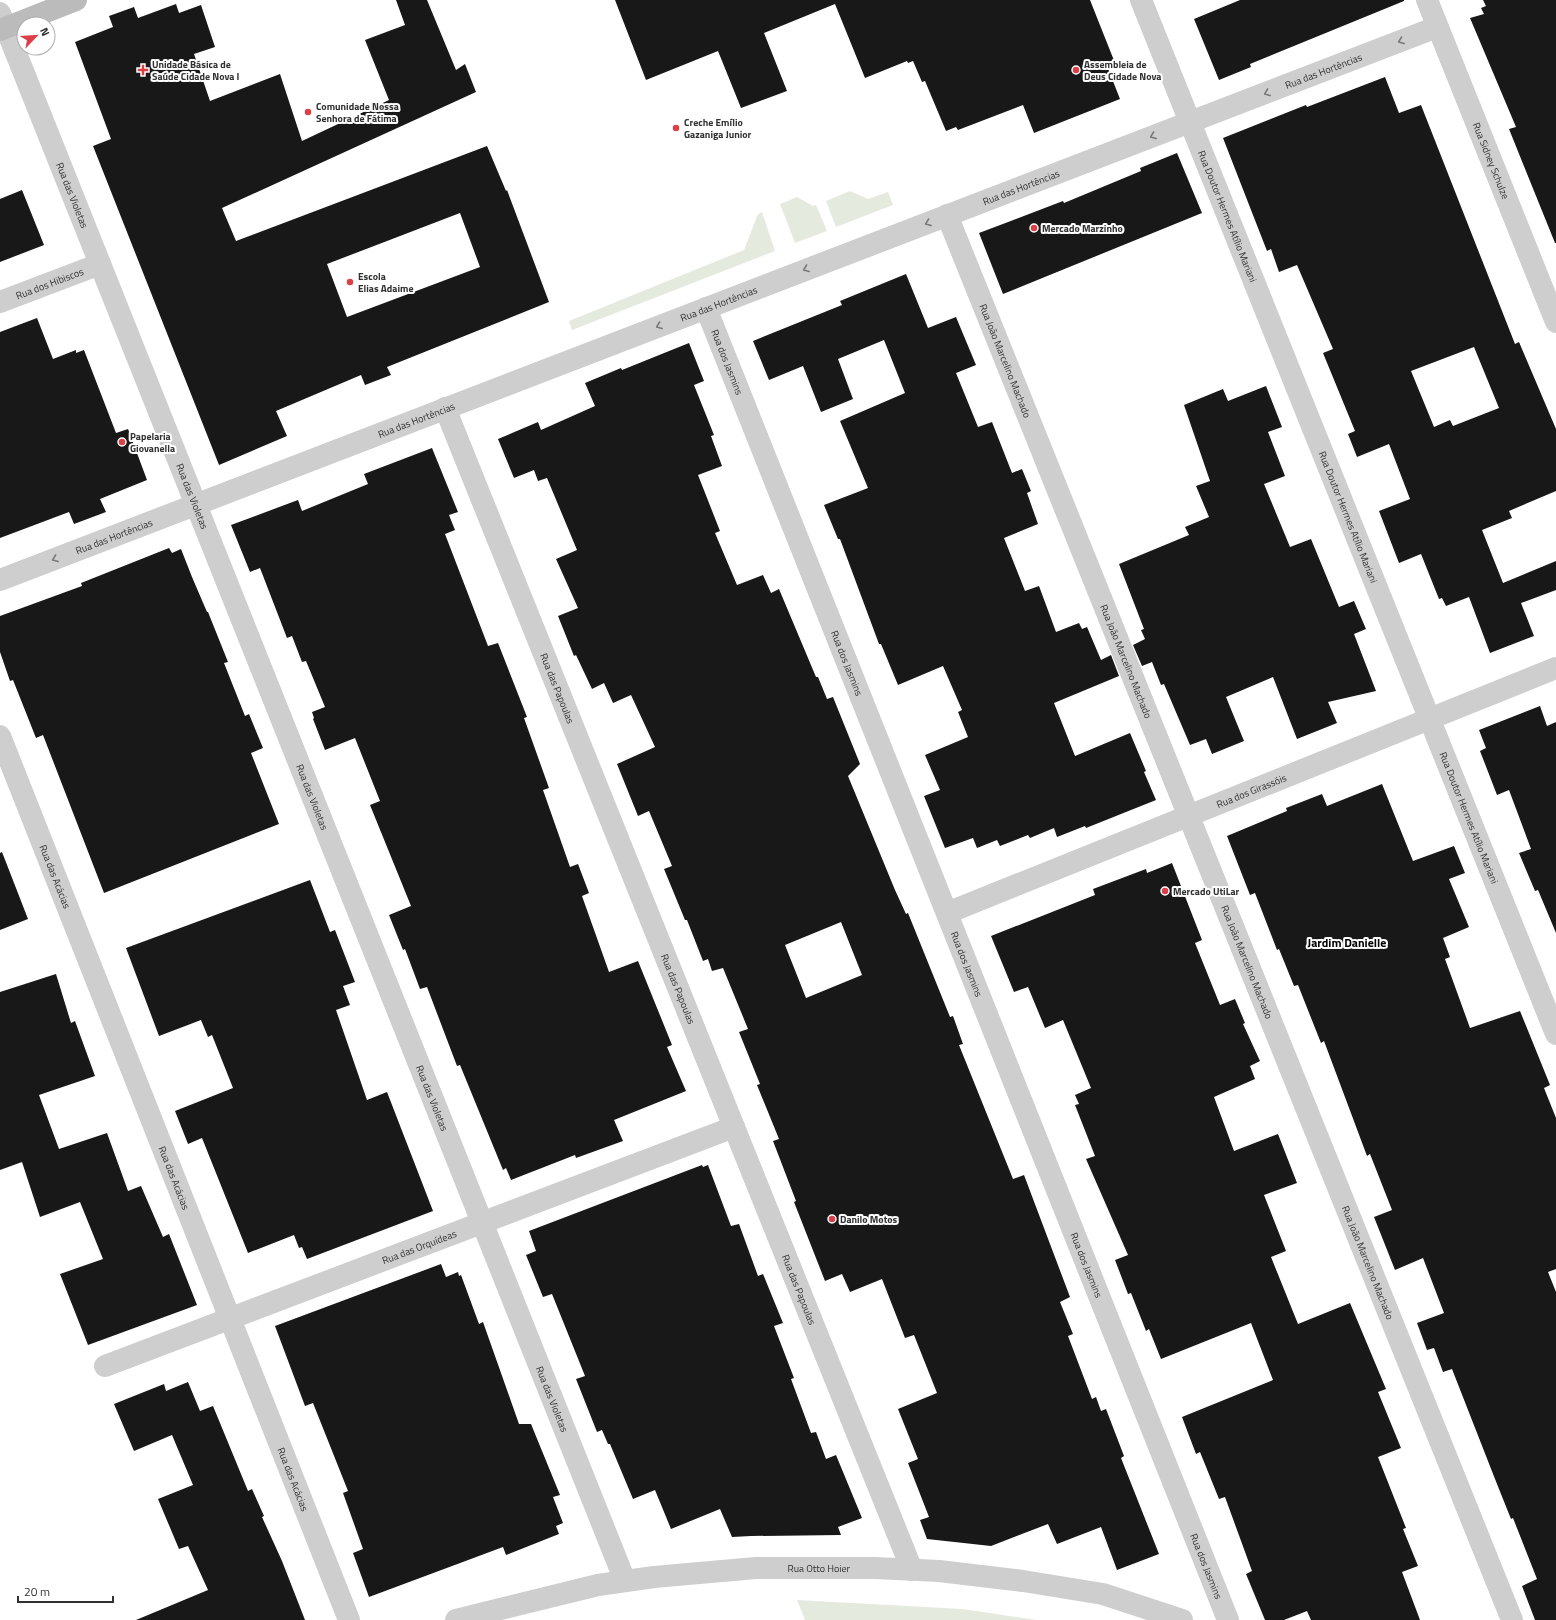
<svg xmlns="http://www.w3.org/2000/svg" width="1556" height="1620" font-family="'Titillium Web',sans-serif">
  <style>
    .green { fill: #e4eadd }
    .building { fill: #181818; fill-rule: evenodd }
    .lines { fill: none; stroke-linecap: round; stroke-linejoin: round }
    .minor { stroke: #cecece; stroke-width: 22 }
    .tertiary { stroke: #cecece; stroke-width: 22 }
    .secondary { stroke: #bbb; stroke-width: 22 }
    .oneway { stroke: #787878 }
    .poi-dot { fill: #db4048; stroke: #fff; stroke-width: 1.5 }
    .labels { text-anchor: middle; dominant-baseline: central; stroke-width: 4; stroke-linejoin: round; paint-order: stroke }
    .poi-label { font-size: 10px; font-weight: bold; fill: #313131; stroke: #fff; text-anchor: start }
    .street-label { font-size: 10px; fill: #313131; stroke: #fff }
    .quarter-label { font-size: 12px; font-weight: bold; fill: #000; stroke: #fff }
  </style>
  <rect width="100%" height="100%" fill="#fff"/>
  <g class="green">
    <path d="M850,191L868,199L888,192L893,205L836,227L826,201Z"/>
    <path d="M797,197L813,206L816,205L827,231L795,243L780,204Z"/>
    <path d="M762,212L775,251L572,330L569,321L744,250L758,214Z"/>
    <path d="M797,1600L962,1609L1037,1620H805Z"/>
  </g>
  <g class="building">
    <path d="M396,0H427L456,70L465,64L476,92L222,208L236,241L487,146L506,191L507,190L549,302L387,367L391,375L365,385L361,375L276,411L287,436L219,465L93,146L111,139L75,42L113,27L109,16L134,7L138,18L176,4L179,13L201,5L215,47L194,54L210,101L280,74L302,141L389,100L365,40L405,25ZM460,213L480,267L347,317L327,264Z"/>
    <path d="M615,0H1090L1115,63L1107,66L1120,99L1034,133L1023,105L958,130L956,127L946,131L925,81L922,82L913,61L908,63L907,61L865,78L835,4L764,33L787,91L741,108L718,51L646,80Z"/>
    <path d="M1240,0H1404V1L1250,64L1251,67L1219,80L1194,19Z"/>
    <path d="M1483,0H1556V243H1555L1509,129L1516,127L1470,18L1484,14L1481,8L1486,6Z"/>
    <path d="M1385,77L1399,113L1421,105L1515,344L1519,342L1556,429V491L1509,511L1512,518L1482,530L1503,583L1556,561V590L1521,603L1534,636L1490,653L1469,597L1446,606L1442,598L1439,599L1421,554L1399,563L1379,511L1410,499L1389,444L1357,457L1348,434L1355,431L1323,353L1333,349L1297,265L1279,272L1271,249L1267,251L1223,138L1306,105L1307,107ZM1474,347L1499,408L1453,426L1450,420L1434,427L1411,371Z"/>
    <path d="M1177,153L1202,213L1003,294L979,233L1063,201L1064,203L1141,171L1140,168Z"/>
    <path d="M22,190L44,245L0,262V199Z"/>
    <path d="M906,274L928,328L956,317L976,365L956,373L978,427L992,422L1012,473L1022,469L1031,491L1027,493L1038,524L1004,538L1025,591L1039,586L1056,632L1079,623L1082,629L1087,627L1101,660L1111,655L1119,676L1054,703L1075,756L1130,733L1146,771L1144,772L1156,800L1086,828L1085,826L1057,837L1054,828L1030,838L1028,835L1000,846L997,840L977,848L973,838L945,848L924,796L940,790L925,755L968,737L958,712L962,710L943,666L898,685L881,644H879L840,539H838L824,505L868,488L840,421L905,393L884,340L838,359L853,399L821,412L803,366L769,380L753,341L842,305L840,301Z"/>
    <path d="M37,318L53,359L76,350V353L84,350L116,433L128,429L147,480L100,499L106,512L74,524L69,512L0,538V332Z"/>
    <path d="M689,343L704,381L694,385L714,435L711,436L722,466L698,475L720,531L715,533L737,585L763,575L771,593L779,589L816,677H818L827,699L833,697L860,764L848,776L895,890L906,914L908,913L950,1017L953,1016L963,1044L959,1045L1013,1179L1024,1175L1070,1297L1060,1302L1073,1334L1068,1336L1092,1399L1096,1397L1101,1411L1106,1409L1124,1456L1121,1458L1159,1554L1117,1570L1101,1527L1057,1544L1048,1524L991,1546L927,1539L920,1520L929,1517L908,1463L918,1459L898,1409L937,1393L914,1335L905,1338L882,1279L850,1292L842,1274L825,1281L794,1202L796,1201L773,1141L779,1139L757,1085L760,1084L739,1032L748,1029L723,968L712,971L708,959L703,961L687,920H685L664,869L672,866L649,811L638,816L617,764L655,747L631,695L613,703L604,683L592,689L576,655L574,656L558,616L578,608L556,559L577,550L547,478L538,481L534,470L514,478L498,439L538,422L541,430L595,406L585,383L621,368L622,370ZM841,922L862,975L806,998L785,945Z"/>
    <path d="M1266,386L1282,427L1268,432L1285,476L1264,484L1290,547L1311,539L1339,607L1354,601L1366,629L1354,634L1376,691L1328,702L1337,723L1297,739L1273,677L1226,697L1244,741L1212,754L1206,739L1190,745L1164,684L1161,685L1152,662L1142,666L1133,645L1145,639L1141,630L1144,629L1119,564L1189,535L1185,527L1209,517L1196,486L1210,481L1184,405L1223,389L1228,401Z"/>
    <path d="M432,448L458,512L449,515L455,530L445,534L488,646L498,643L527,717L524,718L549,788L543,790L570,867L578,864L589,893L582,896L609,972L638,961L672,1045L667,1047L686,1091L614,1120L623,1141L576,1158L575,1155L511,1180L506,1168L503,1170L460,1065L457,1066L427,987L420,989L405,949L403,950L389,915L411,906L370,805L380,801L355,738L325,750L313,719L314,718L312,712L325,707L306,661L302,662L292,636L287,638L260,568L250,572L231,525L298,500L302,511L368,484L364,474Z"/>
    <path d="M169,548L172,553L181,549L192,577L207,612H208L228,662L224,663L245,716L249,714L263,748L251,753L279,824L104,893L43,735L36,738L13,680L10,681L0,652V616L82,586L81,583Z"/>
    <path d="M1540,706L1547,726L1556,722V933L1538,890L1535,891L1519,853L1531,849L1509,790L1497,795L1480,751L1486,748L1479,730Z"/>
    <path d="M1382,784L1413,861L1454,846L1465,873L1449,879L1469,927L1443,938L1450,957L1445,959L1470,1028L1520,1011L1550,1085L1544,1088L1556,1118V1269L1548,1272L1556,1292V1620H1535L1522,1586L1537,1579L1513,1518L1511,1519L1495,1479L1452,1369L1443,1372L1434,1348L1427,1350L1417,1323L1444,1313L1423,1258L1395,1270L1374,1217L1392,1210L1370,1154L1367,1156L1324,1041L1321,1043L1298,985L1294,986L1279,949L1277,950L1255,893L1250,895L1227,836L1287,811L1286,808L1322,794L1327,806Z"/>
    <path d="M2,852L28,919L0,930V853Z"/>
    <path d="M1172,863L1202,940L1195,943L1220,1005L1235,999L1245,1023L1243,1024L1260,1061L1250,1066L1255,1079L1214,1097L1234,1151L1278,1134L1297,1183L1264,1195L1286,1251L1271,1257L1298,1324L1350,1303L1386,1389L1378,1392L1401,1448L1378,1457L1406,1528L1403,1529L1418,1566L1402,1572L1420,1620H1311L1307,1611L1284,1620H1265L1246,1574L1252,1571L1225,1497L1219,1499L1200,1452L1196,1454L1182,1417L1273,1380L1251,1323L1161,1359L1149,1329L1146,1331L1131,1293L1128,1294L1115,1260L1128,1255L1086,1159L1095,1156L1075,1105L1079,1104L1075,1095L1091,1088L1063,1020L1045,1028L1028,987L1014,992L991,936L1095,895L1093,889L1146,869L1147,873Z"/>
    <path d="M310,880L330,932L335,930L355,982L343,986L350,1005L336,1010L367,1100L387,1092L433,1211L307,1259L302,1247L299,1248L294,1235L248,1253L202,1138L188,1144L175,1111L233,1088L212,1035L208,1037L201,1020L159,1036L126,948Z"/>
    <path d="M56,974L71,1023L75,1021L95,1076L39,1095L59,1149L107,1133L128,1191L141,1186L163,1237L169,1234L197,1305L88,1345L60,1274L103,1259L80,1202L40,1217L22,1162L0,1170V992Z"/>
    <path d="M702,1165L703,1167L708,1165L731,1226L739,1224L758,1276L763,1274L783,1323L774,1326L794,1378L791,1379L811,1433L816,1432L826,1459L836,1455L862,1518L838,1527L841,1535L751,1536L732,1537L720,1509L671,1529L655,1490L633,1499L610,1444H608L602,1430L597,1432L576,1379L585,1376L552,1294L543,1297L526,1255L536,1251L529,1231Z"/>
    <path d="M441,1264L446,1277L458,1272L459,1276L461,1275L479,1324L483,1322L519,1424H531L560,1495L553,1497L563,1523L556,1526L559,1534L506,1555L503,1547L369,1597L353,1553L363,1549L343,1493L348,1491L313,1403L305,1406L275,1326Z"/>
    <path d="M188,1382L200,1411L213,1406L248,1491L252,1489L264,1516L262,1517L282,1561L305,1620H136L208,1590L188,1546L179,1549L158,1499L193,1485L172,1435L134,1451L114,1404L164,1384L166,1391Z"/>
  </g>
  <g class="lines">
    <g class="minor">
      <path id="s1" d="M1141,0L1556,1034"/>
      <path id="s2" d="M1427,0L1556,322"/>
      <path id="s3" d="M0,13L625,1581"/>
      <path id="s4" d="M947,215L1512,1620"/>
      <path id="s5" d="M0,302L100,264"/>
      <path id="s6" d="M706,308L1228,1620"/>
      <path id="s7" d="M445,408L912,1570"/>
      <path id="s8" d="M0,580L1437,27"/>
      <path id="s9" d="M0,736L349,1620"/>
      <path id="s10" d="M947,913L1556,668"/>
      <path id="s11" d="M105,1366L734,1127"/>
    </g>
    <path class="tertiary" id="s12" d="M456,1620L598,1585L654,1577L756,1568H875L939,1571L1023,1581L1103,1594L1182,1620"/>
    <path class="secondary" d="M0,30L76,0"/>
  </g>
  <defs><path id="oneway-chevron" d="M-2-3.5L2.5 0L-2 3.5" fill="none" stroke-width="1.6" stroke-linecap="round" stroke-linejoin="round"/></defs>
  <g class="oneway">
    <use href="#oneway-chevron" transform="translate(1401 41) rotate(159)"/>
    <use href="#oneway-chevron" transform="translate(1267 93) rotate(159)"/>
    <use href="#oneway-chevron" transform="translate(1153 136) rotate(159)"/>
    <use href="#oneway-chevron" transform="translate(928 223) rotate(159)"/>
    <use href="#oneway-chevron" transform="translate(806 269) rotate(159)"/>
    <use href="#oneway-chevron" transform="translate(659 326) rotate(159)"/>
    <use href="#oneway-chevron" transform="translate(55 559) rotate(159)"/>
  </g>
  <g class="poi-dot">
    <path d="M141 64h4v4h4v4h-4v4h-4v-4h-4v-4h4z"/>
    <circle cx="1076" cy="70" r="4"/>
    <circle cx="308" cy="112" r="4"/>
    <circle cx="676" cy="128" r="4"/>
    <circle cx="1034" cy="228" r="4"/>
    <circle cx="350" cy="282" r="4"/>
    <circle cx="122" cy="442" r="4"/>
    <circle cx="1165" cy="891" r="4"/>
    <circle cx="832" cy="1219" r="4"/>
  </g>
  <g class="labels">
    <g class="poi-label">
      <text x="152" y="64">Unidade Básica de<tspan x="152" dy="12">Saúde Cidade Nova I</tspan></text>
      <text x="1084" y="64">Assembleia de<tspan x="1084" dy="12">Deus Cidade Nova</tspan></text>
      <text x="316" y="106">Comunidade Nossa<tspan x="316" dy="12">Senhora de Fátima</tspan></text>
      <text x="684" y="122">Creche Emílio<tspan x="684" dy="12">Gazaniga Junior</tspan></text>
      <text x="1042" y="228">Mercado Marzinho</text>
      <text x="358" y="276">Escola<tspan x="358" dy="12">Elias Adaime</tspan></text>
      <text x="130" y="436">Papelaria<tspan x="130" dy="12">Giovanella</tspan></text>
      <text x="1173" y="891">Mercado UtiLar</text>
      <text x="840" y="1219">Danilo Motos</text>
    </g>
    <g class="street-label">
      <text stroke="none"><textPath href="#s8" startOffset="1418">Rua das Hortências</textPath></text>
      <text stroke="none"><textPath href="#s2" startOffset="173">Rua Sidney Schulze</textPath></text>
      <text stroke="none"><textPath href="#s8" startOffset="1094">Rua das Hortências</textPath></text>
      <text stroke="none"><textPath href="#s3" startOffset="196">Rua das Violetas</textPath></text>
      <text stroke="none"><textPath href="#s1" startOffset="233">Rua Doutor Hermes Atílio Mariani</textPath></text>
      <text stroke="none"><textPath href="#s5" startOffset="53">Rua dos Hibiscos</textPath></text>
      <text stroke="none"><textPath href="#s8" startOffset="770">Rua das Hortências</textPath></text>
      <text stroke="none"><textPath href="#s4" startOffset="157">Rua João Marcelino Machado</textPath></text>
      <text stroke="none"><textPath href="#s6" startOffset="58">Rua dos Jasmins</textPath></text>
      <text stroke="none"><textPath href="#s8" startOffset="446">Rua das Hortências</textPath></text>
      <text stroke="none"><textPath href="#s3" startOffset="520">Rua das Violetas</textPath></text>
      <text stroke="none"><textPath href="#s1" startOffset="557">Rua Doutor Hermes Atílio Mariani</textPath></text>
      <text stroke="none"><textPath href="#s8" startOffset="122">Rua das Hortências</textPath></text>
      <text stroke="none"><textPath href="#s4" startOffset="481">Rua João Marcelino Machado</textPath></text>
      <text stroke="none"><textPath href="#s6" startOffset="382">Rua dos Jasmins</textPath></text>
      <text stroke="none"><textPath href="#s7" startOffset="302">Rua das Papoulas</textPath></text>
      <text stroke="none"><textPath href="#s10" startOffset="328">Rua dos Girassóis</textPath></text>
      <text stroke="none"><textPath href="#s3" startOffset="844">Rua das Violetas</textPath></text>
      <text stroke="none"><textPath href="#s1" startOffset="881">Rua Doutor Hermes Atílio Mariani</textPath></text>
      <text stroke="none"><textPath href="#s9" startOffset="151">Rua das Acácias</textPath></text>
      <text stroke="none"><textPath href="#s4" startOffset="805">Rua João Marcelino Machado</textPath></text>
      <text stroke="none"><textPath href="#s6" startOffset="706">Rua dos Jasmins</textPath></text>
      <text stroke="none"><textPath href="#s7" startOffset="626">Rua das Papoulas</textPath></text>
      <text stroke="none"><textPath href="#s3" startOffset="1168">Rua das Violetas</textPath></text>
      <text stroke="none"><textPath href="#s9" startOffset="475">Rua das Acácias</textPath></text>
      <text stroke="none"><textPath href="#s11" startOffset="336">Rua das Orquídeas</textPath></text>
      <text stroke="none"><textPath href="#s4" startOffset="1129">Rua João Marcelino Machado</textPath></text>
      <text stroke="none"><textPath href="#s6" startOffset="1030">Rua dos Jasmins</textPath></text>
      <text stroke="none"><textPath href="#s7" startOffset="950">Rua das Papoulas</textPath></text>
      <text stroke="none"><textPath href="#s3" startOffset="1492">Rua das Violetas</textPath></text>
      <text stroke="none"><textPath href="#s9" startOffset="799">Rua das Acácias</textPath></text>
      <text stroke="none"><textPath href="#s6" startOffset="1354">Rua dos Jasmins</textPath></text>
      <text stroke="none"><textPath href="#s12" startOffset="368">Rua Otto Hoier</textPath></text>
    </g>
    <g class="quarter-label">
      <text x="1347" y="942">Jardim Danielle</text>
    </g>
  </g>
  <g transform="translate(36 36) rotate(65)"><circle r="19" fill="#ffffff" stroke="#adadad"/>
  <path d="M0-3L7 15L0 10L-7 15Z" fill="#db4048"/>
  <text y="-6" font-size="11" font-weight="bold" text-anchor="middle" fill="#313131">N</text>
  </g>
  <path d="M18 1596v6h95v-6" fill="none" stroke="#313131" stroke-width="2"/>
  <text x="24" y="1596" font-size="12" fill="#313131" stroke="#ffffff" stroke-width="3" paint-order="stroke">20 m</text>
</svg>
